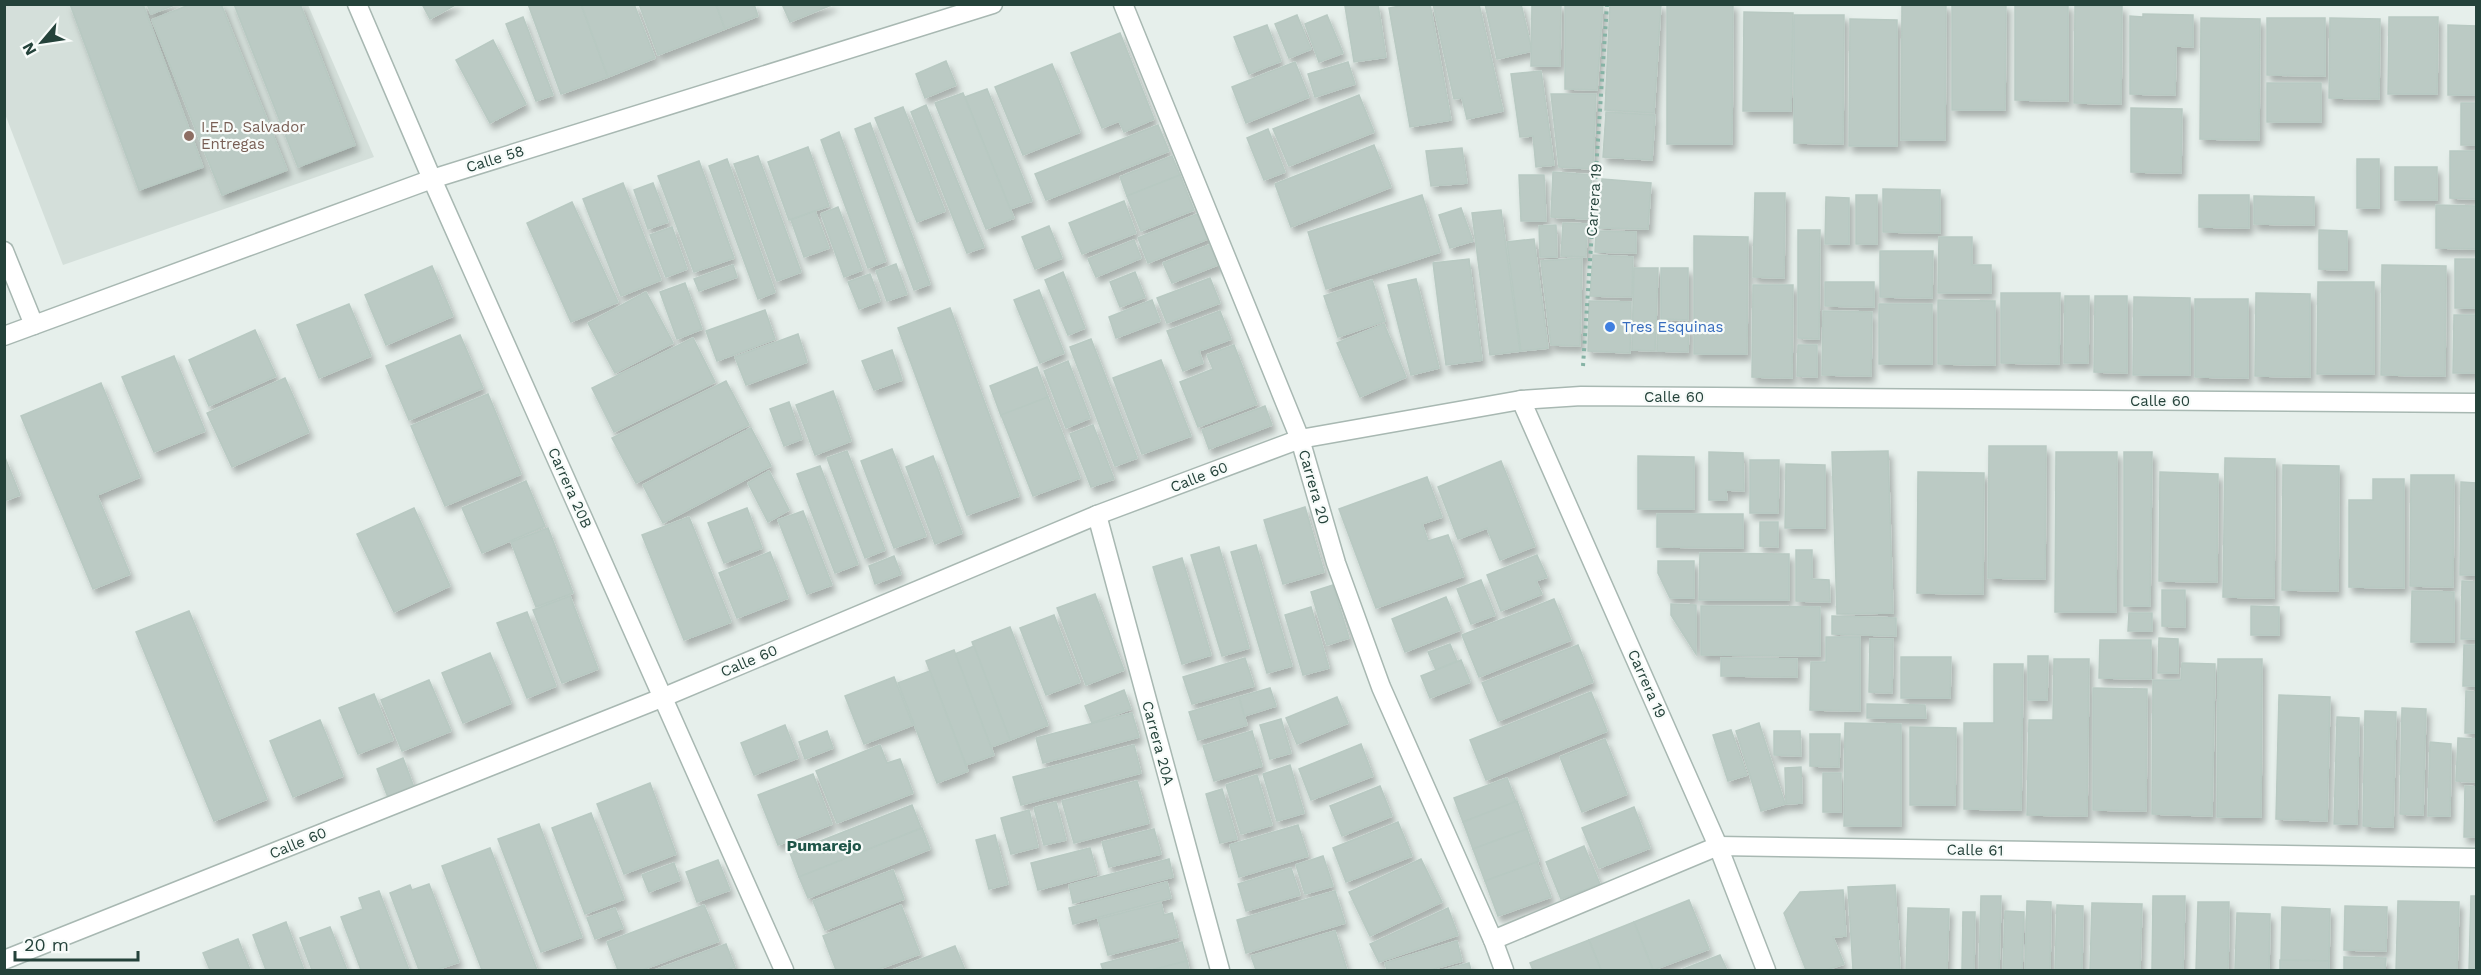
<svg xmlns="http://www.w3.org/2000/svg" width="2481" height="975" font-family="'Work Sans',sans-serif">
  <style>
    .built { fill: #d4dfda }
    .building { fill: #bbcac4; stroke: #b8c9c2; stroke-width: 1.5; filter: url(#shadow) }
    .lines { fill: none; stroke-linecap: round; stroke-linejoin: round }
    .minor-casing { stroke: #a8b8b2; stroke-width: 21 }
    .tertiary-casing { stroke: #a8b8b2; stroke-width: 21 }
    .path { stroke: #86b3a5; stroke-width: 4; stroke-dasharray: 3 4.5; stroke-linecap: butt }
    .minor { stroke: #fff; stroke-width: 18 }
    .tertiary { stroke: #fff; stroke-width: 18 }
    .education-dot { fill: #8d6e63; stroke: #f7fbf9; stroke-width: 2 }
    .shop-dot { fill: #3f7fe0; stroke: #f7fbf9; stroke-width: 2 }
    .labels { text-anchor: middle; dominant-baseline: central; stroke-width: 4.5; stroke-linejoin: round; paint-order: stroke }
    .education-label { font-size: 15px; fill: #785e54; stroke: #f7fbf9; text-anchor: start }
    .street-label { font-size: 15px; fill: #24423a; stroke: #f7fbf9 }
    .shop-label { font-size: 15px; fill: #366cbe; stroke: #f7fbf9; text-anchor: start }
    .neighbourhood-label { font-size: 16px; font-weight: bold; fill: #1f5548; stroke: #f7fbf9 }
  </style>
  <defs>
    <filter id="shadow"><feDropShadow dx="3.5" dy="6" stdDeviation="3" flood-color="#0004"/></filter>
  </defs>
  <rect width="100%" height="100%" fill="#e6efeb"/>
  <path class="built" d="M5,5H308L374,157L63,265L5,114Z"/>
  <g class="building">
    <path d="M70,4H143L203,167L139,190Z"/>
    <path d="M147,4H177L151,14Z"/>
    <path d="M191,4H221L287,170L222,195L152,20Z"/>
    <path d="M234,4H300L355,145L298,167Z"/>
    <path d="M422,4H457L430,19Z"/>
    <path d="M528,4H581L608,77L561,94Z"/>
    <path d="M581,4H634L655,58L608,77Z"/>
    <path d="M639,4H716L725,29L658,55Z"/>
    <path d="M716,4H754L758,16L725,29Z"/>
    <path d="M782,4H834L790,22Z"/>
    <path d="M1354,4H1378L1386,57L1354,62L1345,6Z"/>
    <path d="M1410,4H1430L1451,120L1410,127L1389,8Z"/>
    <path d="M1433,4H1479L1503,111L1467,119L1462,98L1454,99Z"/>
    <path d="M1485,4H1521L1532,51L1497,59Z"/>
    <path d="M1532,4H1561L1560,66H1531Z"/>
    <path d="M1565,4H1603L1597,90L1565,89Z"/>
    <path d="M1610,4H1661L1654,113L1605,110Z"/>
    <path d="M1667,4H1733L1732,144H1667Z"/>
    <path d="M1902,4H1946L1945,140H1901Z"/>
    <path d="M1952,4H2006L2005,110H1952Z"/>
    <path d="M2015,4H2068V101L2015,100Z"/>
    <path d="M2075,6H2122L2121,104L2074,103Z"/>
    <path d="M1744,12L1793,13L1791,111H1743Z"/>
    <path d="M2143,14L2193,15V47L2176,46L2175,95L2130,94V16L2143,17Z"/>
    <path d="M1297,15L1311,49L1289,58L1275,24Z"/>
    <path d="M1327,15L1343,53L1319,62L1305,24Z"/>
    <path d="M1794,15H1844L1843,144L1794,143Z"/>
    <path d="M523,17L553,95L536,101L506,24Z"/>
    <path d="M2389,17H2438L2437,94H2388Z"/>
    <path d="M2201,18L2260,19L2259,140L2200,139Z"/>
    <path d="M2267,18H2325V76L2267,75Z"/>
    <path d="M2330,18L2380,19L2379,99L2329,98Z"/>
    <path d="M1850,19L1897,20V146H1849Z"/>
    <path d="M1267,25L1281,61L1249,74L1234,37Z"/>
    <path d="M2448,25L2476,26V95H2448Z"/>
    <path d="M1120,33L1154,119L1124,132L1119,121L1102,128L1071,53Z"/>
    <path d="M493,40L526,104L490,123L456,60Z"/>
    <path d="M946,61L956,85L925,98L916,74Z"/>
    <path d="M1295,62L1309,97L1246,123L1232,87Z"/>
    <path d="M1348,62L1355,84L1315,97L1308,74Z"/>
    <path d="M1052,64L1080,132L1023,155L995,87Z"/>
    <path d="M1541,71L1554,165L1536,167L1533,136L1520,137L1511,74Z"/>
    <rect x="2267" y="83" width="54" height="39"/>
    <path d="M987,89L1032,201L1010,209L965,97Z"/>
    <path d="M963,93L1014,218L986,229L935,103Z"/>
    <path d="M1551,94H1596L1593,169L1559,167Z"/>
    <path d="M1359,95L1374,132L1289,166L1273,129Z"/>
    <rect x="2461" y="103" width="15" height="42"/>
    <path d="M926,105L984,247L967,253L911,112Z"/>
    <path d="M903,107L945,211L917,222L875,118Z"/>
    <path d="M2131,108L2182,109L2181,173L2131,172Z"/>
    <path d="M1606,112L1655,115L1652,160L1603,157Z"/>
    <path d="M870,123L930,284L914,290L855,129Z"/>
    <path d="M1158,125L1169,151L1046,200L1035,174Z"/>
    <path d="M1268,129L1285,172L1264,180L1247,138Z"/>
    <path d="M839,132L886,261L868,268L821,140Z"/>
    <path d="M1374,145L1391,187L1291,227L1275,184Z"/>
    <path d="M808,147L829,206L789,220L768,162Z"/>
    <path d="M1462,148L1467,183L1431,186L1426,151Z"/>
    <path d="M2450,151H2476V199L2450,198Z"/>
    <path d="M758,156L801,272L777,281L734,164Z"/>
    <path d="M1172,156L1180,175L1127,196L1120,177Z"/>
    <path d="M727,159L775,292L758,299L709,166Z"/>
    <rect x="2357" y="159" width="22" height="49"/>
    <path d="M699,161L734,258L694,272L658,176Z"/>
    <rect x="2395" y="167" width="42" height="33"/>
    <path d="M1553,172L1592,175L1589,219L1551,217Z"/>
    <path d="M1180,175L1194,210L1141,231L1127,196Z"/>
    <path d="M1519,175H1544L1546,221H1521Z"/>
    <path d="M1602,179L1651,183L1648,229L1598,228Z"/>
    <path d="M623,183L661,280L621,296L583,199Z"/>
    <path d="M653,183L668,222L648,229L634,190Z"/>
    <path d="M1883,189L1940,190V233L1883,232Z"/>
    <path d="M1755,193H1785L1784,278L1753,277Z"/>
    <path d="M1422,195L1440,252L1326,289L1308,232Z"/>
    <rect x="1856" y="195" width="21" height="49"/>
    <path d="M2199,195H2249V228L2199,227Z"/>
    <path d="M2254,196L2314,197V225L2254,224Z"/>
    <path d="M1826,197L1849,198V244H1825Z"/>
    <path d="M1124,201L1136,233L1082,254L1069,223Z"/>
    <path d="M572,202L618,302L571,322L527,223Z"/>
    <path d="M2436,205L2476,206V249L2436,248Z"/>
    <path d="M838,207L862,270L844,277L821,214Z"/>
    <path d="M1461,208L1473,241L1450,248L1439,215Z"/>
    <path d="M1501,210L1520,351L1490,355L1472,213Z"/>
    <path d="M815,211L829,248L804,257L791,220Z"/>
    <path d="M1200,213L1210,238L1148,263L1138,238Z"/>
    <path d="M1563,223L1587,224L1586,257L1561,256Z"/>
    <path d="M1556,225L1557,257H1540L1539,226Z"/>
    <path d="M1049,226L1062,258L1035,269L1022,237Z"/>
    <path d="M672,227L687,269L666,277L650,235Z"/>
    <path d="M1798,230H1820L1819,339L1798,338Z"/>
    <path d="M2319,230L2347,231V270L2319,269Z"/>
    <path d="M1596,231L1636,232V253L1595,252Z"/>
    <path d="M1694,236L1748,237L1747,354H1694Z"/>
    <path d="M1939,237H1972V265H1991V293H1938Z"/>
    <path d="M1534,239L1548,348L1521,351L1507,242Z"/>
    <path d="M1134,240L1141,258L1096,277L1088,259Z"/>
    <path d="M1212,244L1220,264L1172,283L1163,263Z"/>
    <path d="M1880,251H1933L1932,298L1880,297Z"/>
    <path d="M1593,255L1633,257L1632,297L1590,296Z"/>
    <path d="M1582,258L1580,346L1551,345L1541,261Z"/>
    <path d="M1469,259L1482,360L1446,365L1433,263Z"/>
    <rect x="2455" y="259" width="21" height="49"/>
    <path d="M896,264L907,294L887,301L876,271Z"/>
    <path d="M733,265L737,277L699,291L694,279Z"/>
    <path d="M2382,265L2446,266L2445,376L2381,375Z"/>
    <path d="M432,266L453,316L386,345L365,295Z"/>
    <path d="M1634,268H1658L1655,351L1632,350Z"/>
    <path d="M1661,268H1688V320L1661,319Z"/>
    <path d="M1063,272L1085,328L1068,335L1045,280Z"/>
    <path d="M1135,272L1145,297L1120,307L1110,282Z"/>
    <path d="M870,274L880,301L859,309L848,282Z"/>
    <path d="M1210,278L1220,303L1167,323L1157,298Z"/>
    <path d="M1416,279L1439,368L1411,375L1388,285Z"/>
    <path d="M1372,280L1385,321L1338,337L1324,296Z"/>
    <path d="M1825,282H1874V307L1825,306Z"/>
    <path d="M2318,282H2374V374H2317Z"/>
    <path d="M685,283L702,329L677,339L660,292Z"/>
    <path d="M1753,285H1793L1792,378L1752,377Z"/>
    <path d="M1039,290L1064,353L1040,363L1014,300Z"/>
    <path d="M646,292L673,343L615,373L588,323Z"/>
    <path d="M2001,293H2060L2059,364L2001,363Z"/>
    <path d="M2256,293L2310,294V377L2255,376Z"/>
    <path d="M2065,296H2089L2088,363H2064Z"/>
    <path d="M2095,296H2127V373L2094,372Z"/>
    <path d="M2134,297L2190,298V375H2133Z"/>
    <path d="M2195,299H2248V378L2195,377Z"/>
    <path d="M1152,300L1160,321L1116,338L1109,317Z"/>
    <path d="M1938,300L1995,301V365L1938,364Z"/>
    <path d="M1589,301L1631,302L1630,353L1588,351Z"/>
    <path d="M349,304L371,356L319,378L297,325Z"/>
    <rect x="1879" y="304" width="53" height="60"/>
    <path d="M950,308L1019,496L967,515L898,328Z"/>
    <path d="M765,310L775,339L717,361L706,331Z"/>
    <path d="M1220,311L1231,339L1199,351L1203,363L1183,371L1167,331Z"/>
    <path d="M1823,311L1872,312L1871,376L1822,375Z"/>
    <path d="M2454,315H2476V373H2453Z"/>
    <path d="M1384,324L1406,377L1360,397L1337,343Z"/>
    <path d="M1658,324L1689,326L1688,352L1657,351Z"/>
    <path d="M255,330L276,376L209,406L189,360Z"/>
    <path d="M798,334L807,362L746,385L735,357Z"/>
    <path d="M460,335L483,388L409,420L386,366Z"/>
    <path d="M693,338L715,382L614,432L592,388Z"/>
    <path d="M1091,339L1137,458L1115,466L1070,347Z"/>
    <path d="M1234,345L1257,404L1198,427L1180,382L1213,369L1207,355Z"/>
    <path d="M1798,345H1817V377L1797,376Z"/>
    <path d="M892,350L902,380L874,390L862,361Z"/>
    <path d="M174,356L205,431L154,452L122,377Z"/>
    <path d="M1161,360L1191,436L1142,454L1113,378Z"/>
    <path d="M1068,361L1090,418L1066,428L1044,371Z"/>
    <path d="M1037,367L1048,397L1001,416L990,386Z"/>
    <path d="M285,378L309,432L232,467L207,413Z"/>
    <path d="M726,381L749,425L636,483L612,438Z"/>
    <path d="M101,383L140,477L97,495L130,574L93,589L21,416Z"/>
    <path d="M833,391L851,441L815,455L796,405Z"/>
    <path d="M488,394L521,474L445,506L411,426Z"/>
    <path d="M1048,397L1080,478L1033,496L1001,415Z"/>
    <path d="M789,402L802,439L784,446L770,409Z"/>
    <path d="M1265,406L1272,425L1209,449L1202,430Z"/>
    <path d="M1093,425L1114,479L1091,487L1070,434Z"/>
    <path d="M751,428L771,466L663,523L643,485Z"/>
    <path d="M1989,446H2046L2045,579L1988,578Z"/>
    <path d="M892,449L926,536L894,548L861,461Z"/>
    <path d="M847,451L885,550L865,558L827,458Z"/>
    <path d="M1888,451L1893,613L1837,614L1832,452Z"/>
    <path d="M1709,452L1743,453L1744,491L1726,490L1727,500H1709Z"/>
    <path d="M2056,452H2117L2116,612H2055Z"/>
    <path d="M2124,452H2152L2150,606H2124Z"/>
    <path d="M4,455L20,495L4,501Z"/>
    <path d="M933,456L962,533L935,544L906,467Z"/>
    <path d="M1638,456L1694,457V509H1638Z"/>
    <path d="M2225,458L2275,459L2274,598L2223,597Z"/>
    <path d="M1750,460H1779L1778,513H1750Z"/>
    <path d="M1501,461L1535,546L1500,560L1487,528L1458,539L1438,487Z"/>
    <path d="M1786,464L1825,465V528H1785Z"/>
    <path d="M2283,465L2339,466L2338,591L2282,590Z"/>
    <path d="M820,466L858,564L835,573L797,474Z"/>
    <path d="M769,471L789,510L768,522L748,483Z"/>
    <path d="M1918,472L1984,473L1983,594L1917,593Z"/>
    <path d="M2160,472L2218,474L2217,582L2159,581Z"/>
    <path d="M2411,475H2454L2453,587L2410,586Z"/>
    <path d="M1427,477L1442,517L1422,524L1428,541L1448,535L1464,576L1376,608L1339,509Z"/>
    <path d="M2373,479H2404V588L2349,587V500H2373Z"/>
    <path d="M526,481L545,526L482,553L462,508Z"/>
    <path d="M2461,482L2476,483V575H2460Z"/>
    <path d="M1305,507L1324,572L1283,584L1264,520Z"/>
    <path d="M414,508L450,586L394,612L357,534Z"/>
    <path d="M747,508L762,548L724,563L708,523Z"/>
    <path d="M803,511L832,585L807,594L778,520Z"/>
    <path d="M1657,514H1743V548L1657,547Z"/>
    <path d="M689,517L731,622L684,640L642,535Z"/>
    <path d="M1760,522H1778V547L1760,546Z"/>
    <path d="M548,528L573,593L536,607L511,542Z"/>
    <path d="M1256,545L1292,666L1267,673L1231,552Z"/>
    <path d="M1219,547L1249,648L1222,656L1191,555Z"/>
    <path d="M1796,550H1812V579L1829,580L1830,602L1796,601Z"/>
    <path d="M770,552L788,598L737,618L719,573Z"/>
    <path d="M1700,553L1789,554V600H1699Z"/>
    <path d="M1537,555L1547,577L1536,581L1542,594L1501,611L1487,575Z"/>
    <path d="M894,556L901,574L875,584L869,566Z"/>
    <path d="M1182,558L1211,655L1182,664L1153,567Z"/>
    <path d="M1658,561H1694V598H1670L1658,573Z"/>
    <path d="M1481,580L1495,615L1471,624L1457,589Z"/>
    <path d="M2462,581L2476,582V639H2461Z"/>
    <path d="M1333,585L1349,638L1327,645L1311,592Z"/>
    <path d="M2162,590H2185V627L2162,626Z"/>
    <path d="M2412,591L2454,592V642H2411Z"/>
    <path d="M1095,594L1124,670L1086,685L1057,608Z"/>
    <path d="M570,596L598,669L562,683L533,610Z"/>
    <path d="M1446,597L1460,630L1405,652L1392,619Z"/>
    <path d="M1554,599L1571,640L1479,677L1462,635Z"/>
    <path d="M1671,604L1696,605V654L1671,615Z"/>
    <path d="M1701,606L1820,607V656L1701,655Z"/>
    <path d="M2251,606L2279,607V635H2251Z"/>
    <path d="M1311,607L1329,668L1303,675L1285,615Z"/>
    <path d="M189,611L267,799L214,821L136,632Z"/>
    <path d="M527,612L556,686L527,698L497,623Z"/>
    <path d="M2129,613H2152V631H2128Z"/>
    <path d="M1054,615L1080,682L1046,695L1020,628Z"/>
    <path d="M1832,616L1896,618V636L1832,634Z"/>
    <path d="M1010,627L1048,725L1010,740L972,642Z"/>
    <path d="M1826,637H1860V711L1810,710L1811,662H1826Z"/>
    <path d="M2159,638L2178,639V673H2158Z"/>
    <path d="M1870,639H1893L1892,693L1869,692Z"/>
    <path d="M2100,640H2151V679L2099,678Z"/>
    <path d="M1450,644L1457,661L1436,670L1428,652Z"/>
    <path d="M1578,645L1593,682L1498,721L1482,683Z"/>
    <path d="M2464,645H2476V686H2463Z"/>
    <path d="M974,646L1010,740L991,747L955,654Z"/>
    <path d="M954,650L994,755L966,765L926,661Z"/>
    <path d="M490,653L511,703L463,723L442,673Z"/>
    <path d="M2028,656H2048L2047,700H2028Z"/>
    <path d="M1901,657H1951L1950,698H1901Z"/>
    <path d="M1245,658L1254,686L1192,704L1183,677Z"/>
    <path d="M1721,658L1797,659V677L1721,676Z"/>
    <path d="M2054,659H2089L2087,816L2027,815L2029,720H2053Z"/>
    <path d="M2218,659H2262L2261,817H2217Z"/>
    <path d="M1461,660L1470,682L1430,698L1421,676Z"/>
    <path d="M2182,663L2215,664L2212,816L2152,814L2153,680H2181Z"/>
    <path d="M1994,664H2023L2021,810L1964,809V723H1994Z"/>
    <path d="M930,671L968,771L937,783L898,683Z"/>
    <path d="M894,677L913,725L864,744L845,696Z"/>
    <path d="M429,680L451,731L402,751L381,700Z"/>
    <path d="M1270,688L1276,706L1244,716L1239,697Z"/>
    <path d="M2093,688L2147,689L2146,811L2093,810Z"/>
    <path d="M1124,690L1131,709L1092,723L1085,706Z"/>
    <path d="M2466,691L2476,692V733H2465Z"/>
    <path d="M1591,692L1607,731L1486,780L1470,740Z"/>
    <path d="M374,694L393,740L358,754L339,708Z"/>
    <path d="M2279,695L2330,697L2327,821L2276,819Z"/>
    <path d="M1239,697L1247,725L1198,740L1189,712Z"/>
    <path d="M1337,697L1348,723L1297,744L1286,718Z"/>
    <path d="M1867,704L1925,705L1926,718H1867Z"/>
    <path d="M2402,708L2426,709L2423,815L2400,814Z"/>
    <path d="M2365,711L2396,712L2393,827L2363,826Z"/>
    <path d="M1132,713L1139,737L1043,763L1036,738Z"/>
    <path d="M2337,717L2359,718L2357,824H2334Z"/>
    <path d="M1281,719L1291,753L1270,759L1260,725Z"/>
    <path d="M320,720L343,776L293,797L270,741Z"/>
    <path d="M1759,723L1785,804L1761,811L1736,731Z"/>
    <path d="M1845,723L1901,724V826H1844Z"/>
    <path d="M785,725L798,758L754,775L741,743Z"/>
    <path d="M1910,727L1956,728L1955,805H1910Z"/>
    <path d="M1731,730L1747,775L1728,781L1713,735Z"/>
    <path d="M827,731L833,748L805,759L799,742Z"/>
    <path d="M1252,731L1262,766L1214,781L1203,746Z"/>
    <path d="M1774,731H1800L1801,756L1774,755Z"/>
    <path d="M1810,734H1840L1839,767L1810,766Z"/>
    <path d="M2458,738L2476,739V782L2456,781Z"/>
    <path d="M1605,739L1627,794L1582,812L1560,757Z"/>
    <path d="M2430,742L2451,744L2450,816H2428Z"/>
    <path d="M1361,744L1373,776L1311,800L1299,769Z"/>
    <path d="M880,745L887,763L900,759L913,793L837,823L816,771Z"/>
    <path d="M1134,745L1141,773L1021,805L1013,777Z"/>
    <path d="M403,758L415,790L389,800L377,769Z"/>
    <path d="M1290,765L1304,813L1277,821L1263,774Z"/>
    <path d="M1801,767L1802,803L1786,804L1785,768Z"/>
    <rect x="1823" y="773" width="18" height="39"/>
    <path d="M813,774L832,824L778,845L758,795Z"/>
    <path d="M1257,775L1272,825L1241,834L1226,785Z"/>
    <path d="M1507,778L1516,802L1463,822L1454,798Z"/>
    <path d="M1137,781L1149,823L1074,843L1062,801Z"/>
    <path d="M650,783L676,854L624,874L597,804Z"/>
    <path d="M1380,786L1392,816L1342,836L1330,806Z"/>
    <path d="M2465,786L2476,787V837H2464Z"/>
    <path d="M1222,789L1237,839L1220,843L1206,794Z"/>
    <path d="M1517,801L1527,829L1473,849L1463,822Z"/>
    <path d="M1056,802L1066,840L1044,845L1034,808Z"/>
    <path d="M912,805L921,828L799,877L790,853Z"/>
    <path d="M1634,807L1650,848L1599,868L1582,828Z"/>
    <path d="M1029,810L1038,847L1011,854L1001,818Z"/>
    <path d="M591,813L624,899L585,914L552,828Z"/>
    <path d="M1398,822L1412,856L1346,882L1333,848Z"/>
    <path d="M539,824L582,937L541,952L498,839Z"/>
    <path d="M1298,825L1308,856L1239,877L1230,845Z"/>
    <path d="M922,828L930,849L808,898L799,877Z"/>
    <path d="M1154,829L1161,854L1109,867L1102,842Z"/>
    <path d="M1527,829L1539,861L1485,881L1473,849Z"/>
    <path d="M995,835L1008,884L989,889L976,840Z"/>
    <path d="M1584,846L1600,884L1561,899L1546,862Z"/>
    <path d="M490,848L537,970H482L442,866Z"/>
    <path d="M1090,848L1097,874L1038,890L1031,863Z"/>
    <path d="M1323,856L1333,886L1305,894L1296,865Z"/>
    <path d="M1169,859L1173,877L1073,903L1069,885Z"/>
    <path d="M1421,859L1442,902L1370,936L1349,892Z"/>
    <path d="M718,860L730,890L697,902L686,872Z"/>
    <path d="M1537,862L1551,897L1498,916L1485,881Z"/>
    <path d="M674,863L680,880L649,892L642,875Z"/>
    <path d="M1291,868L1300,895L1246,911L1238,884Z"/>
    <path d="M893,870L904,899L825,930L813,901Z"/>
    <path d="M1167,882L1171,898L1073,924L1069,908Z"/>
    <path d="M429,884L459,962L436,970H419L390,893L410,885L412,890Z"/>
    <path d="M1895,885L1900,969L1853,970L1848,887Z"/>
    <path d="M1843,890L1846,936L1833,937L1844,964L1826,970H1806L1784,913L1800,892Z"/>
    <path d="M379,891L409,970H361L341,917L363,909L359,898Z"/>
    <path d="M1335,891L1345,923L1246,953L1237,920Z"/>
    <path d="M1981,896H2001L1999,970H1979Z"/>
    <path d="M2153,896H2185L2183,970H2152Z"/>
    <path d="M2471,896H2476V970H2469Z"/>
    <path d="M1689,900L1709,949L1653,970L1634,922Z"/>
    <path d="M2027,901L2051,902L2050,970H2025Z"/>
    <path d="M2398,901L2459,902L2457,970H2396Z"/>
    <path d="M2198,902H2229L2228,970H2196Z"/>
    <path d="M1161,903L1164,915L1172,913L1178,937L1108,955L1098,919Z"/>
    <path d="M2092,903L2142,904L2140,970H2090Z"/>
    <path d="M704,905L719,941L642,970H618L607,942Z"/>
    <path d="M901,905L920,954L876,970H836L823,936Z"/>
    <path d="M2057,905L2083,906L2082,970H2055Z"/>
    <path d="M2345,906L2387,907L2386,951L2344,950Z"/>
    <path d="M2282,907L2330,909L2329,961L2281,960Z"/>
    <path d="M615,908L623,928L595,939L587,918Z"/>
    <path d="M1448,908L1458,935L1379,962L1370,944Z"/>
    <path d="M1908,908L1949,909L1947,970H1906Z"/>
    <path d="M2005,911L2024,912L2022,970H2003Z"/>
    <path d="M1963,912H1975L1974,970H1962Z"/>
    <path d="M2237,913L2270,914L2269,970H2235Z"/>
    <path d="M286,922L304,970H266L253,935Z"/>
    <path d="M1634,922L1653,970H1601L1589,940Z"/>
    <path d="M330,927L347,970H312L300,938Z"/>
    <path d="M1335,931L1347,970H1256L1251,956Z"/>
    <path d="M238,939L250,970H210L203,953Z"/>
    <path d="M1589,940L1601,970H1533L1530,963Z"/>
    <path d="M1457,941L1462,961L1430,970H1387L1385,963Z"/>
    <path d="M1182,942L1187,961L1152,970H1103L1101,964Z"/>
    <path d="M726,944L735,967L726,970H655Z"/>
    <path d="M955,946L965,970H893Z"/>
    <path d="M1720,955L1727,970H1681Z"/>
    <path d="M2344,957L2386,958L2385,970H2344Z"/>
    <path d="M2280,960L2329,961V970H2280Z"/>
    <path d="M1187,961L1189,970H1152Z"/>
    <path d="M1469,963L1471,970H1444Z"/>
  </g>
  <g class="lines">
    <g class="minor-casing">
      <g id="minor">
        <path d="M1123,4L1300,439L1336,563L1381,687L1493,940L1504,970"/>
        <path d="M4,251L34,325"/>
        <path d="M4,336L432,179L993,4"/>
        <path d="M1521,400L1718,846L1766,970"/>
        <path d="M1097,515L1220,970"/>
        <path d="M1493,940L1718,846L2476,858"/>
      </g>
    </g>
    <g class="tertiary-casing">
      <g id="tertiary">
        <path d="M357,4L432,179L784,970"/>
        <path d="M4,960L664,697L1097,515L1300,439L1521,400L1581,396L2476,403"/>
      </g>
    </g>
    <path class="path" d="M1583,366L1607,4"/>
    <use href="#minor" class="minor"/>
    <use href="#tertiary" class="tertiary"/>
  </g>
  <circle class="education-dot" cx="189" cy="136" r="6"/>
  <circle class="shop-dot" cx="1610" cy="327" r="6"/>
  <g class="labels">
    <g class="education-label">
      <text x="201" y="127">I.E.D. Salvador<tspan x="201" dy="17">Entregas</tspan></text>
    </g>
    <g class="street-label">
      <text transform="translate(495 159) rotate(-17)">Calle 58</text>
      <text transform="translate(1594 200) rotate(-86)">Carrera 19</text>
      <text x="1674" y="397">Calle 60</text>
      <text x="2160" y="401">Calle 60</text>
      <text transform="translate(1199 477) rotate(-21)">Calle 60</text>
      <text transform="translate(1314 487) rotate(74)">Carrera 20</text>
      <text transform="translate(570 488) rotate(66)">Carrera 20B</text>
      <text transform="translate(749 661) rotate(-23)">Calle 60</text>
      <text transform="translate(1647 684) rotate(66)">Carrera 19</text>
      <text transform="translate(1158 743) rotate(75)">Carrera 20A</text>
      <text transform="translate(298 843) rotate(-22)">Calle 60</text>
      <text transform="translate(1975 850) rotate(1)">Calle 61</text>
    </g>
    <g class="shop-label">
      <text x="1622" y="327">Tres Esquinas</text>
    </g>
    <g class="neighbourhood-label">
      <text x="824" y="845">Pumarejo</text>
    </g>
  </g>
  <rect width="2481" height="975" fill="none" stroke="#24423a" stroke-width="12"/>
  <g transform="translate(42 42) rotate(241)" stroke="#f7fbf9" stroke-width="4.5" paint-order="stroke">
  <path d="M0-4.5L10 22L0 15L-10 22Z" fill="#24423a"/>
  <text y="-9" font-size="16" font-weight="bold" text-anchor="middle" fill="#24423a">N</text>
  </g>
  <path d="M15 951v9h123v-9" fill="none" stroke="#24423a" stroke-width="3"/>
  <text x="24" y="951" font-size="18" fill="#24423a" stroke="#f7fbf9" stroke-width="4.5" paint-order="stroke">20 m</text>
</svg>
